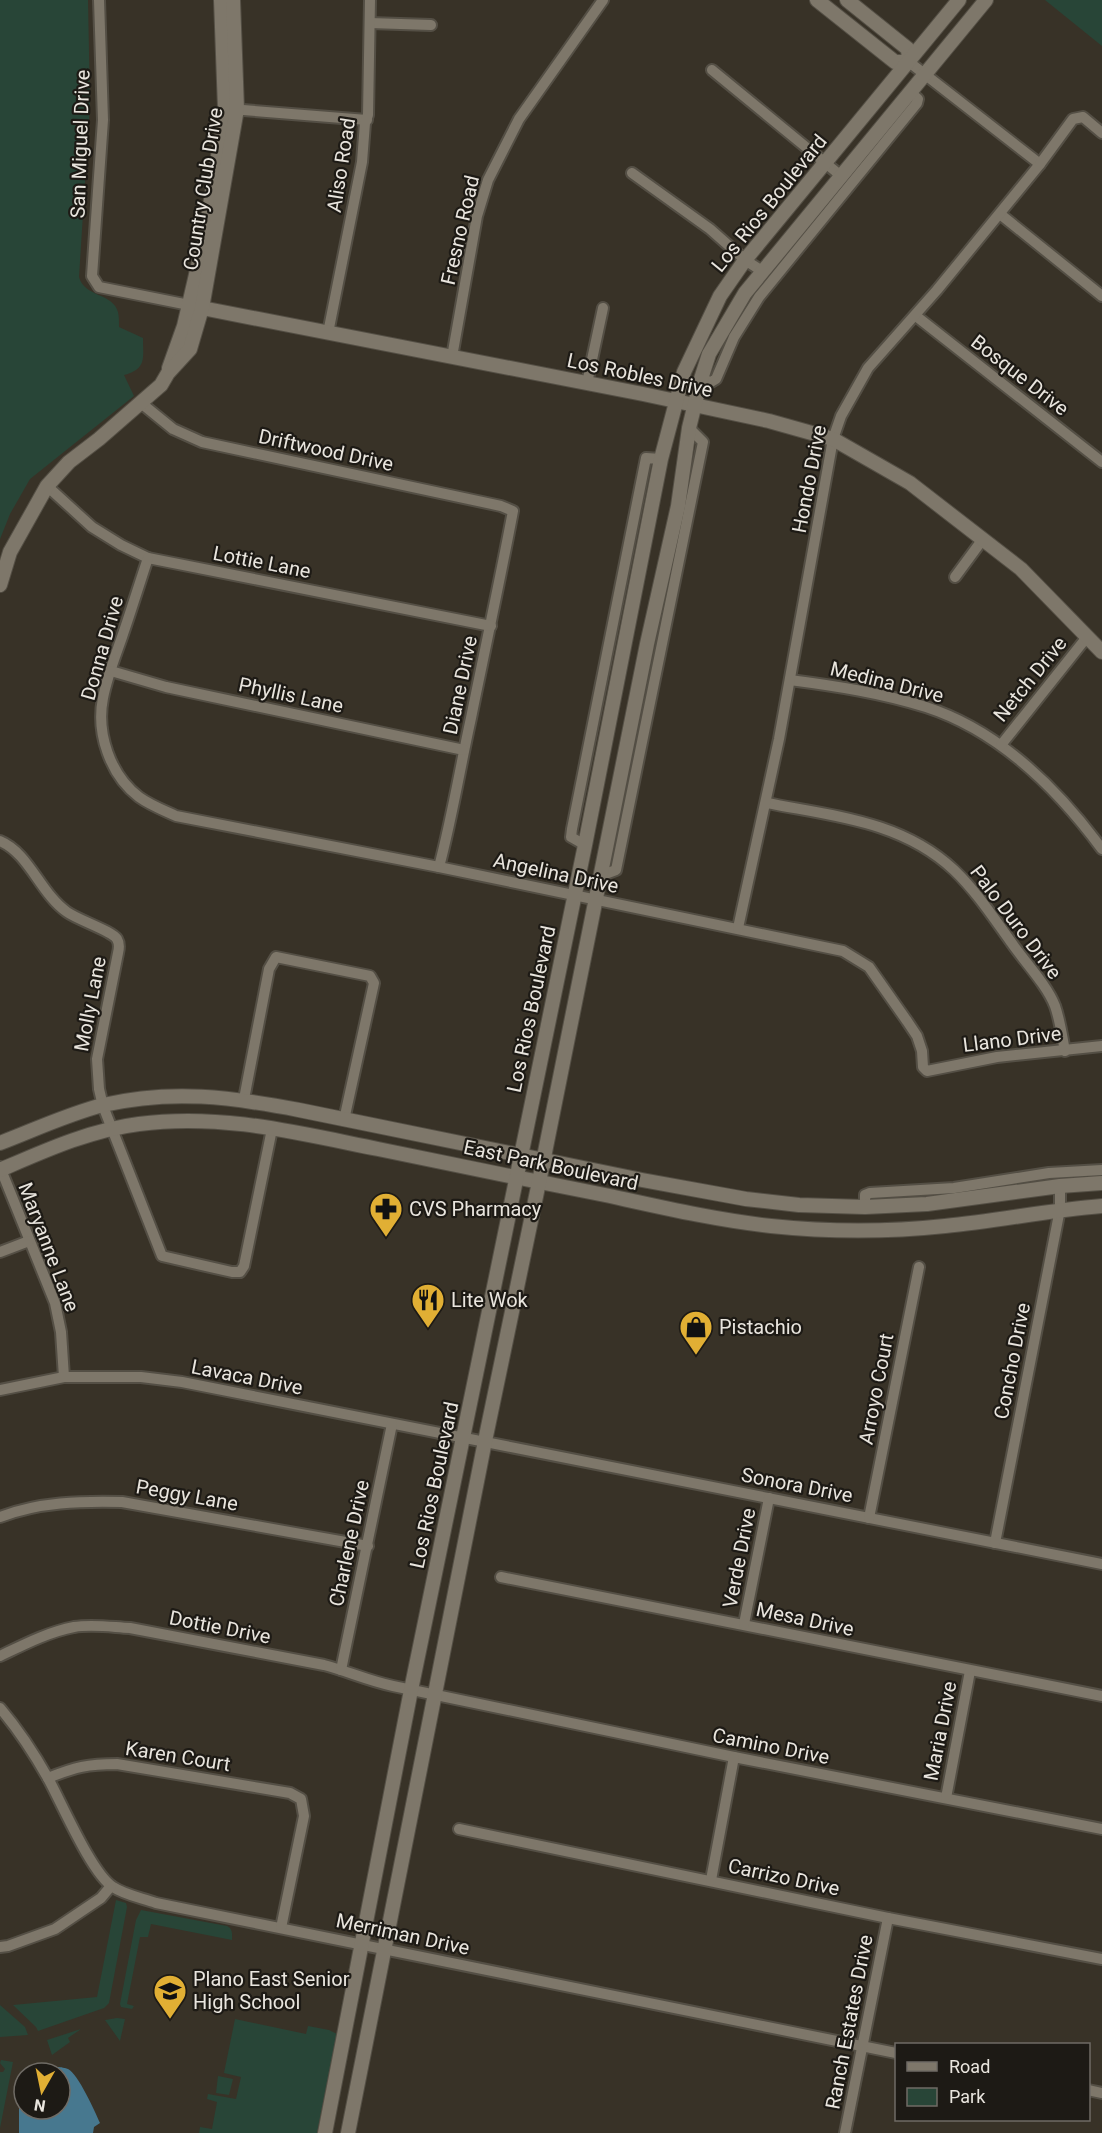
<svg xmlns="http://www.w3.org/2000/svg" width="1102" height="2133" font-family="Roboto,sans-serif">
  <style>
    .green { fill: #284537 }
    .water { fill: #47788f }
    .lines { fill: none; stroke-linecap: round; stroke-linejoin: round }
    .street-casing { stroke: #544f45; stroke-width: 14 }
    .secondary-casing { stroke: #544f45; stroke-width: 16 }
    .street { stroke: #7e776a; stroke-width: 10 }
    .secondary { stroke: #7e776a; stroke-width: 14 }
    .labels { text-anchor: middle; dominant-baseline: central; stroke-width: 4.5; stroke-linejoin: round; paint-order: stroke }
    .street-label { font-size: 20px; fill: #e9e5de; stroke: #1d1a15 }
    .poi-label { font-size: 20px; fill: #e9e5de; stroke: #1d1a15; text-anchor: start }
  </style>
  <rect width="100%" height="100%" fill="#383227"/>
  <g class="green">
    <path d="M0,0H88L90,104L79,277C84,297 113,293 118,312C119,316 119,322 119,327L143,338C143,358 147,369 124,375L134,396L30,479L10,514L0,539Z"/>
    <path d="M1045,0H1102V46Z"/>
    <path d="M116,1900L126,1903L127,1907L109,2003L104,2008L38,2031L36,2027L13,2005L97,1997Z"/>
    <path d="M141,1910L227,1926C233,1929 232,1934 232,1940L151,1924L148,1937H140L127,2004L134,2006L132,2009L121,2007L120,2004L136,1920Z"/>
    <path d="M0,2005L25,2027L28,2035L0,2037Z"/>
    <path d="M117,2018L125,2019L120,2041L105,2020Z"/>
    <path d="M235,2019L306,2034L308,2026L329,2030L337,2034L317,2133H199L200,2127L212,2129L217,2102L207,2099L208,2094L236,2099L241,2077L224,2073Z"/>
    <path d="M81,2029L68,2038L70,2042L52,2055L47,2040Z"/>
    <path d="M1,2060L13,2062L0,2128V2072H3L5,2069L0,2063Z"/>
    <path d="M218,2076L233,2079L229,2095L216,2093Z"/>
  </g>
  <path class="water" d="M58,2067C60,2067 66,2068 68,2069C78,2074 95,2111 100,2123L94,2127L93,2133H19V2103L24,2081V2109H60V2073H36L44,2069Z"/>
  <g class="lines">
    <g class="street-casing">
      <g id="street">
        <path d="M99,0L103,120L92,276L99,287L194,306"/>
        <path d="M370,23L431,25"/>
        <path d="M909,62L1040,164"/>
        <path d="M712,70L840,175"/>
        <path d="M230,109L367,120"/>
        <path d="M632,173L710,229L745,260L762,271"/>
        <path d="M1000,214L1102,296"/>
        <path d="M916,316L1102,462"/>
        <path d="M328,333L362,162L365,123L368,115L370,0"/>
        <path d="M452,357L477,216L488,180L519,119L603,0"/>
        <path d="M701,379L711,382L716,379L734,337L759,297L917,103L918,99L910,92"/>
        <path d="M587,383L603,308"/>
        <path d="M141,403L173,429L202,442L501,506L513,511C500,580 485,649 471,718C460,768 452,818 439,867"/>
        <path d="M47,486L92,527L121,545L148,558L491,626"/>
        <path d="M148,558C139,585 131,611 122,637C115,657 107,677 103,698C96,733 110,775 139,797C150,805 163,810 176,816L439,867L843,951L869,967L907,1021L917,1036L922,1051L923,1067L927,1071L997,1057L1102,1046"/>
        <path d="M955,577L983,539"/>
        <path d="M111,671L166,687L464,750"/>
        <path d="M790,680C836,686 882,693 926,707C1000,731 1057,788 1102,849"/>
        <path d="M1001,745L1087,637"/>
        <path d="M767,803C833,816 902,821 954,870C976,891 993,917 1011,942C1024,961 1047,985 1055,1006C1060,1020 1062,1036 1065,1051"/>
        <path d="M0,841C29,853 40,893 67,912C78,920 112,931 117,939C120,944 119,949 118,953L97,1059L99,1089L103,1106L162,1256L232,1272H240L244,1266L272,1129"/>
        <path d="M585,845L571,837L572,829L646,458L661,459"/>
        <path d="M600,876L616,870L703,442L689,428"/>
        <path d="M738,928L779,739L833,439L841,416L868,368L937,290L1040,164L1073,119L1083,117L1102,133"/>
        <path d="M244,1099L269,969L276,957L370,976L374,983L344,1120"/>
        <path d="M0,1167L55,1303L61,1332L64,1377"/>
        <path d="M865,1207V1195L870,1193L954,1188L1049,1173L1102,1170"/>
        <path d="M0,1252L29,1241"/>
        <path d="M0,1390L64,1377H141L182,1382L1102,1564"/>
        <path d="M0,1517C39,1502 81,1501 122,1502L368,1546"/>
        <path d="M869,1518L919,1267"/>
        <path d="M995,1543L1060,1209V1186"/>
        <path d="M501,1577L1102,1696"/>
        <path d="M744,1624L769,1498"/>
        <path d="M0,1656C23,1645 48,1632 74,1627C92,1624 111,1627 130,1628L324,1665C347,1671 369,1681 393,1686L734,1757L1102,1829"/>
        <path d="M341,1670L392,1424"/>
        <path d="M0,1708C18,1729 35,1755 49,1780C62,1804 92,1874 113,1887C125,1895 142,1898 156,1903L896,2053"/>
        <path d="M48,1778C75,1767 88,1764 117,1764L290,1793L301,1799L304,1816L281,1928"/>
        <path d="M946,1798L970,1671"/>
        <path d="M459,1829L888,1918L1102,1959"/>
        <path d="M711,1880L734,1757"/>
        <path d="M0,1947L8,1946L55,1929L101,1898L111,1886"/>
        <path d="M1088,2090L1102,2093"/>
        <path d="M845,2133L888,1918"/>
      </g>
    </g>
    <g class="secondary-casing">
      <g id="secondary">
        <path d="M817,0L895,62H909L908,49L847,0"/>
        <path d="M202,308L643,394L769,421L833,439L910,483L1021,569L1102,652"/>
        <path d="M169,368L184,326L205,236L220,144L225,109L221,0"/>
        <path d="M0,585L10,552L47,486L69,462L99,439L161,385L168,373L190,349L202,308L237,109L233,0"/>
        <path d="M0,1143C34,1130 68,1114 103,1105C172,1089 231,1097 299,1110L642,1180L746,1199L799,1205L865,1207L927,1204L1060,1186L1102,1183"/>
        <path d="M0,1170C44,1151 90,1130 139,1124C221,1113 298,1133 378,1149C454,1165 529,1180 605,1195C660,1207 715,1220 771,1226C829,1232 888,1232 945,1226C998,1221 1049,1210 1102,1206"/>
        <path d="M325,2133L411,1690L585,845L661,459L684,372L720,296L745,260L959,0"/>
        <path d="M348,2133L485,1441L539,1182L647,644L678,506L689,428L701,379L709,354L745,293L986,0"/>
      </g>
    </g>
    <use href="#street" class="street"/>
    <use href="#secondary" class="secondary"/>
  </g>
  <defs>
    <g id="pharmacy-pin" transform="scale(1.725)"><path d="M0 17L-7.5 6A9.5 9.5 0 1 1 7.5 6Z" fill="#e1af34" stroke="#1d1a15"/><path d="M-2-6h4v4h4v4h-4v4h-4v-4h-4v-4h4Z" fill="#111"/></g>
    <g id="restaurant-pin" transform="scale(1.725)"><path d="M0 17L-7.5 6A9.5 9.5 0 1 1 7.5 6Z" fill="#e1af34" stroke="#1d1a15"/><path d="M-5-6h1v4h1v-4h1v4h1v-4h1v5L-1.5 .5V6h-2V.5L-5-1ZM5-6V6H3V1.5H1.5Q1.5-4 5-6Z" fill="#111"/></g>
    <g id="shop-pin" transform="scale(1.725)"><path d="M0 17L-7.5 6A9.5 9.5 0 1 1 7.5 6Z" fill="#e1af34" stroke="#1d1a15"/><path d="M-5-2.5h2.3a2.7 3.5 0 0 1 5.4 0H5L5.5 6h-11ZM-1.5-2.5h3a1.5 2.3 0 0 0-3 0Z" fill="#111"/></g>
    <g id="school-pin" transform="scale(1.725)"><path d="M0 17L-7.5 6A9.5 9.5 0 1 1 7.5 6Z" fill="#e1af34" stroke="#1d1a15"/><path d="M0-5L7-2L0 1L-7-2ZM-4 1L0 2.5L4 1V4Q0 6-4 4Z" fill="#111"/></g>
  </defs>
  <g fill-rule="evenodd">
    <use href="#pharmacy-pin" x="386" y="1209"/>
    <use href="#restaurant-pin" x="428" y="1300"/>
    <use href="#shop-pin" x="696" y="1327"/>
    <use href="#school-pin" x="170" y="1991"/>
  </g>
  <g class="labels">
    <g class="street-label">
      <text transform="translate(80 144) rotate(-88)">San Miguel Drive</text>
      <text transform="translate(341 165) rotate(-81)">Aliso Road</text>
      <text transform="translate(203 189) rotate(-81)">Country Club Drive</text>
      <text transform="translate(769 203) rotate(-51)">Los Rios Boulevard</text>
      <text transform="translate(460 230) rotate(-77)">Fresno Road</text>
      <text transform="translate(640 375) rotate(12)">Los Robles Drive</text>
      <text transform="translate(1020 375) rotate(38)">Bosque Drive</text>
      <text transform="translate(326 450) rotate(12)">Driftwood Drive</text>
      <text transform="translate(809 479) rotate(-79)">Hondo Drive</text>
      <text transform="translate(262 562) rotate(11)">Lottie Lane</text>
      <text transform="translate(102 648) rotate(-74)">Donna Drive</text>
      <text transform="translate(1030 679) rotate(-51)">Netch Drive</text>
      <text transform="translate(887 682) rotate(14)">Medina Drive</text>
      <text transform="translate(460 685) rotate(-78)">Diane Drive</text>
      <text transform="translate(291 695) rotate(12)">Phyllis Lane</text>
      <text transform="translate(556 873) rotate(12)">Angelina Drive</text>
      <text transform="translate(1016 922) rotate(53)">Palo Duro Drive</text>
      <text transform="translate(90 1004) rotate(-79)">Molly Lane</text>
      <text transform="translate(531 1009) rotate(-78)">Los Rios Boulevard</text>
      <text transform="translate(1012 1039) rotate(-7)">Llano Drive</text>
      <text transform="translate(551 1165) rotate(12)">East Park Boulevard</text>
      <text transform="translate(49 1247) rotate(69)">Maryanne Lane</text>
      <text transform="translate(1012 1361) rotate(-79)">Concho Drive</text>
      <text transform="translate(247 1377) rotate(11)">Lavaca Drive</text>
      <text transform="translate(876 1389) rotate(-79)">Arroyo Court</text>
      <text transform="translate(434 1485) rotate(-78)">Los Rios Boulevard</text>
      <text transform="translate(797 1485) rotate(11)">Sonora Drive</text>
      <text transform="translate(187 1495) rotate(10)">Peggy Lane</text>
      <text transform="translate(349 1543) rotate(-78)">Charlene Drive</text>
      <text transform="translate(739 1558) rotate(-79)">Verde Drive</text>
      <text transform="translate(805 1619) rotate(12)">Mesa Drive</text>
      <text transform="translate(220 1627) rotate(11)">Dottie Drive</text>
      <text transform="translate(940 1731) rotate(-79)">Maria Drive</text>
      <text transform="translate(771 1746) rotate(11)">Camino Drive</text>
      <text transform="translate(178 1756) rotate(9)">Karen Court</text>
      <text transform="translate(784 1877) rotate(12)">Carrizo Drive</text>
      <text transform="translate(403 1934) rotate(12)">Merriman Drive</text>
      <text transform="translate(849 2022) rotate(-79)">Ranch Estates Drive</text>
    </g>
    <g class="poi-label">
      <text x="409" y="1209">CVS Pharmacy</text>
      <text x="451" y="1300">Lite Wok</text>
      <text x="719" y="1327">Pistachio</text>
      <text x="193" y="1979">Plano East Senior<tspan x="193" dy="23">High School</tspan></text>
    </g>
  </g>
  <rect x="895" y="2043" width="195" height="78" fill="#1d1a15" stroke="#6f6b65" stroke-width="1.5"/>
  <rect x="907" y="2062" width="30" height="9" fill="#7e776a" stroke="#6f6b65" stroke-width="1.5"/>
  <text x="949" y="2073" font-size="18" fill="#e9e5de">Road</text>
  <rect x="907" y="2088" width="30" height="18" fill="#284537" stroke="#6f6b65" stroke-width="1.5"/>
  <text x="949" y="2103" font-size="18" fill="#e9e5de">Park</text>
  <g transform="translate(42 2091) rotate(189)"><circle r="28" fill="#1d1a15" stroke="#6f6b65" stroke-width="1.5"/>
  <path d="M0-4.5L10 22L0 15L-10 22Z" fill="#e1af34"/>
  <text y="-9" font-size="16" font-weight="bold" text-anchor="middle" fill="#e9e5de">N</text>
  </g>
</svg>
